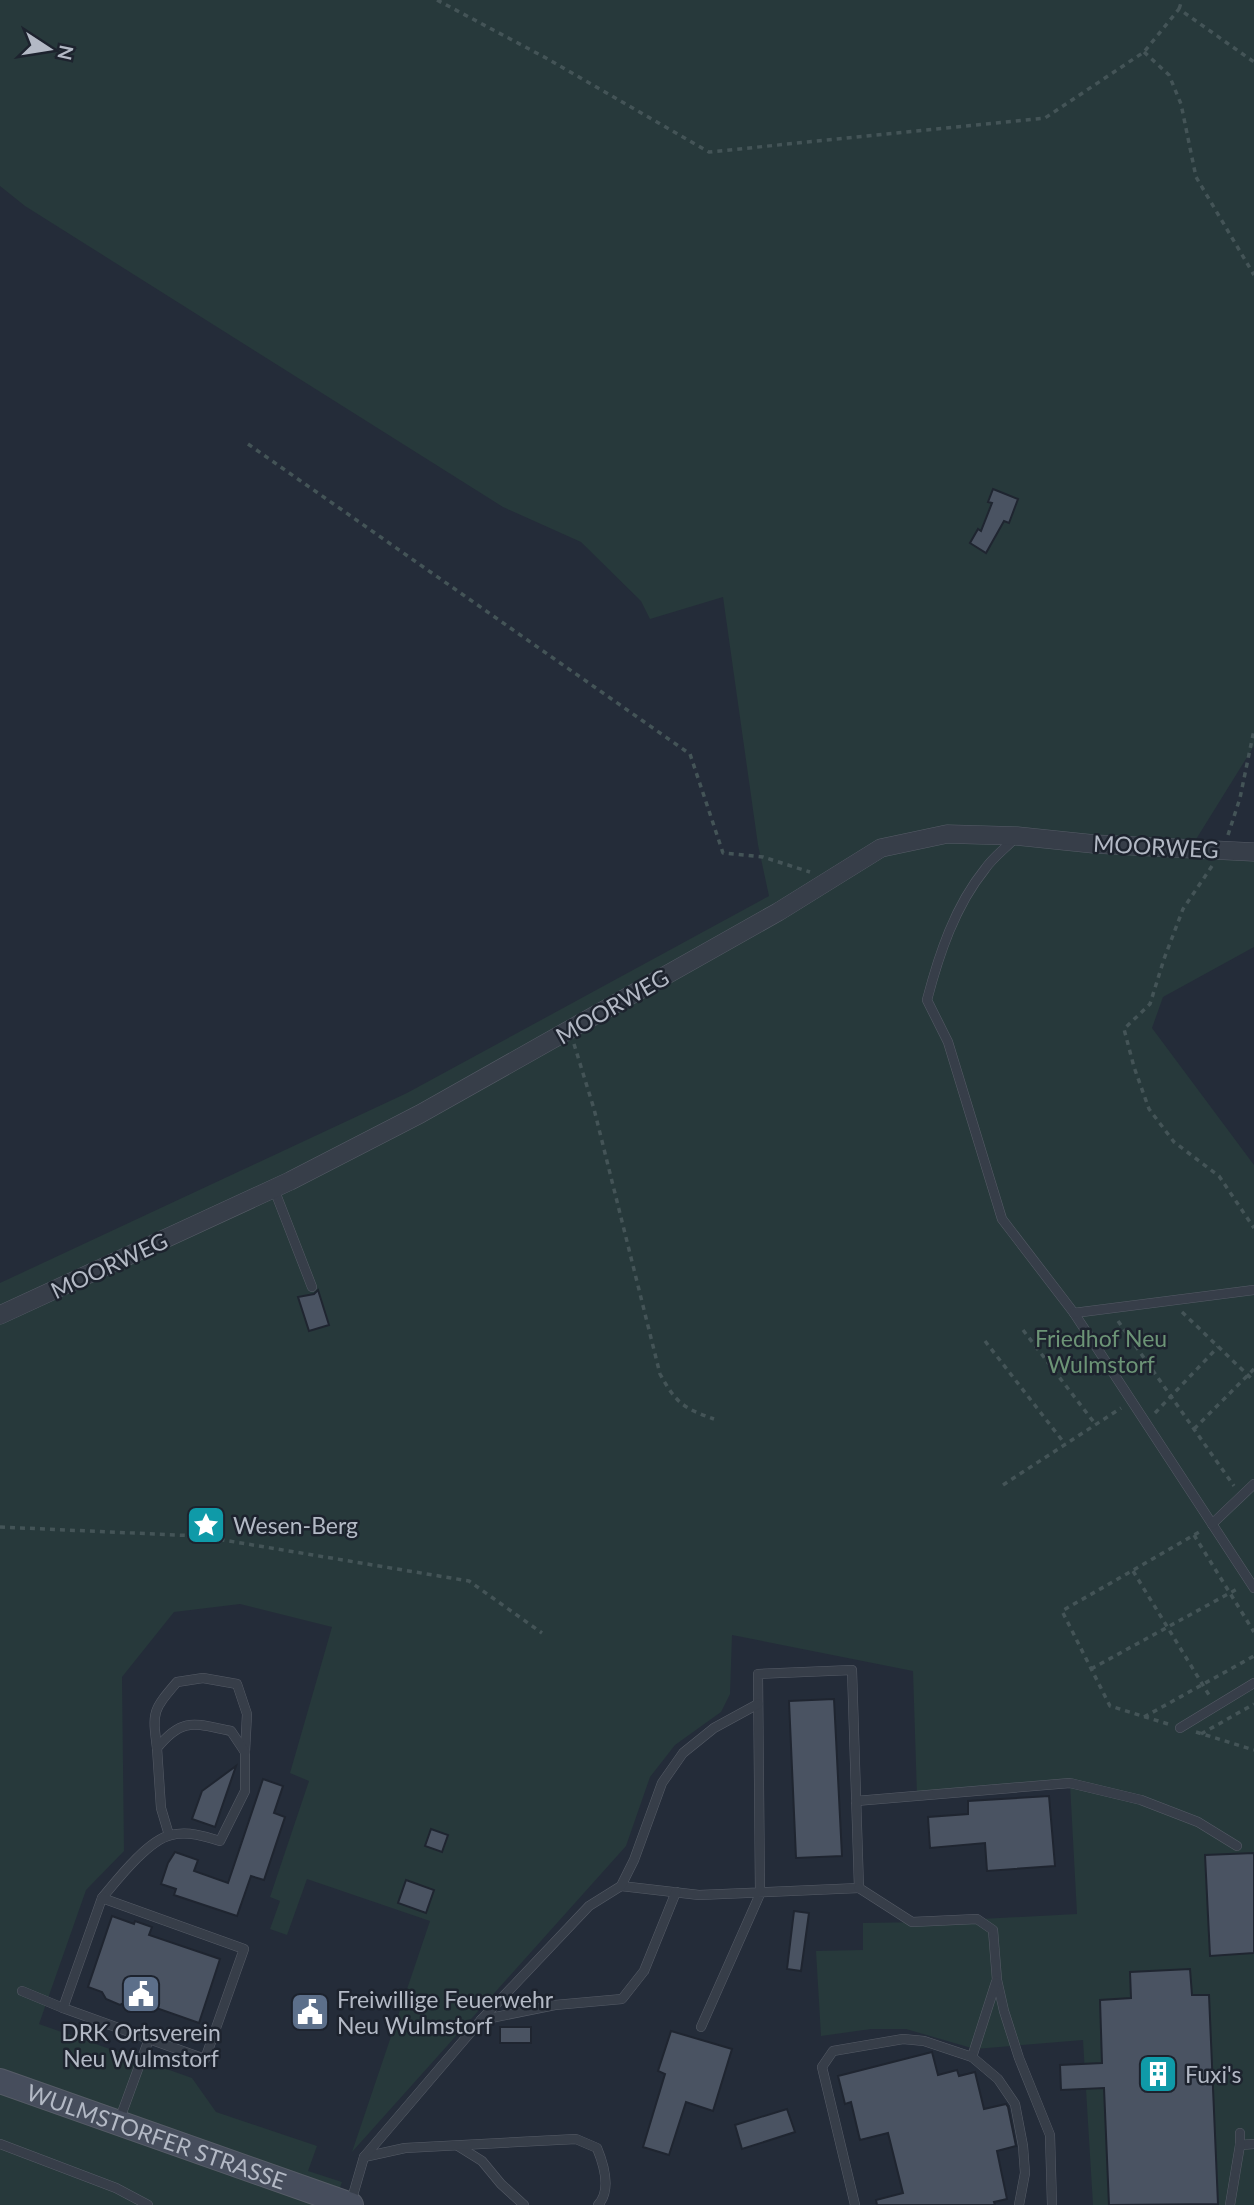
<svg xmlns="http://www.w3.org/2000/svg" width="1254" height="2205" font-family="Lato,sans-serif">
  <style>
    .green { fill: #27393b }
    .building { fill: #4a5362; stroke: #1f2530; stroke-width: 2 }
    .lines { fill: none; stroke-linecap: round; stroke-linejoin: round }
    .service-casing { stroke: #565c67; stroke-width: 10 }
    .minor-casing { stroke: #565c67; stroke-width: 19 }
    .secondary-casing { stroke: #565c67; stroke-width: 26 }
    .path { stroke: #445457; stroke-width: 3.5; stroke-dasharray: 5 5; stroke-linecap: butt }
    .service { stroke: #373e49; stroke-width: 9 }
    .minor { stroke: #373e49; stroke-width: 18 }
    .secondary { stroke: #464d5c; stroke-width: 24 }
    .labels { text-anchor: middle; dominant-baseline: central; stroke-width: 5; stroke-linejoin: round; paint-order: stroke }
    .street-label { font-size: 23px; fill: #b3b9c5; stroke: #1d232e }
    .park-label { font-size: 23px; fill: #6c9476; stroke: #1d232e }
    .poi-label { font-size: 23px; fill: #b3b9c5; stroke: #1d232e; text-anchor: start }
  </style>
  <rect width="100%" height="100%" fill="#242c39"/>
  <path class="green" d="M0,0H1254V746L1190,849L1254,852V947L1163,997L1152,1028L1254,1165V2205H1093L1083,2040L975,2049L906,2029H871L821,2036L816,1951L863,1950V1923L925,1922L1077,1914L1070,1784L917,1796L913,1671L732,1635L730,1694L721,1712L675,1745L650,1777L626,1846L352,2152L430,1921L307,1879L287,1935L270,1929L280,1901L270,1897L309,1781L290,1773L332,1627L240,1604L174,1612L122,1677L124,1851L86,1890L39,2024L192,2078L216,2112L317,2146L308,2171L342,2182L336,2199L351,2205H0V1283L407,1093L769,896L758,845L723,597L650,619L641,601L581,542L503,507L25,206L0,186Z"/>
  <g class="building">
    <path d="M993,489L1018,499L1009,523L1004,521L986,553L970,543L978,529L981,531L992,503L988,502Z"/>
    <path d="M318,1290L329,1325L309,1331L298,1297L314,1294Z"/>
    <path d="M834,1699L842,1856L796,1858L789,1701Z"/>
    <path d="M236,1766L215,1827L192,1819L202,1791Z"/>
    <path d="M263,1779L283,1786L274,1813L285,1817L264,1880L251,1876L237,1916L174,1895L176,1889L161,1884L168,1863L175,1852L198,1860L194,1871L228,1883Z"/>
    <path d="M1049,1796L1055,1866L987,1871L985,1843L930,1848L928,1817L968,1814V1801Z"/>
    <path d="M431,1829L448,1835L442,1852L425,1846Z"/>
    <path d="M1254,1853V1953L1210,1956L1205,1855Z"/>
    <path d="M406,1880L434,1890L426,1913L398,1903Z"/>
    <path d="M794,1911L809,1913L801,1971L787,1969Z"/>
    <path d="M112,1916L134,1924L135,1921L152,1927L149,1935L220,1959L199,2023L131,1999L120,2005L106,1999L102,1992L88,1987Z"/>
    <path d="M1190,1969L1192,1995H1209L1218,2204L1109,2205L1104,2088L1061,2090L1060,2065L1102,2063L1100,2000L1131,1998L1130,1972Z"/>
    <rect x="500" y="2027" width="31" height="16"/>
    <path d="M671,2031L732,2049L713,2111L686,2102L669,2155L643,2147L665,2074L658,2071Z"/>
    <path d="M932,2052L938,2075L957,2070L959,2076L975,2072L984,2109L1006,2104L1008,2107L1016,2146L997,2151L1007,2199L994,2202L995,2205H877L876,2200L903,2193L888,2133L860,2140L851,2102L845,2104L838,2076Z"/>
    <path d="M787,2109L795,2132L742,2149L735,2125Z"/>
  </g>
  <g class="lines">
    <g class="service-casing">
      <g id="service">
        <path d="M1016,837C1006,848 993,857 985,869C955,906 939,954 927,1000L948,1042L1002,1219L1074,1313L1254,1588"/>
        <path d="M274,1189L312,1287"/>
        <path d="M1074,1313L1254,1290"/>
        <path d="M1212,1524L1254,1484"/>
        <path d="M1180,1728L1254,1683"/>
        <path d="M157,1748C152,1711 153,1710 177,1682L203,1678L237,1684L247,1714L245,1752"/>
        <path d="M856,1801L1070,1783L1141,1800L1198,1822L1237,1846"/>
        <path d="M621,1886L699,1895L859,1888L852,1670L758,1674L760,1894L701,2027"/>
        <path d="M859,1888L912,1922L977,1919L993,1930L997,1980L1004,2011L1019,2058L1050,2135L1052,2205"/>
        <path d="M102,1898C117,1880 148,1840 171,1835C188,1831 204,1836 220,1841L245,1791V1752L231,1731C195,1724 183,1716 157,1748L161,1808L169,1835"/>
        <path d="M22,1991L63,2008"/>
        <path d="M481,2020L555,2005L622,1999L644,1971L676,1892"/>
        <path d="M972,2057L996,1982"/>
        <path d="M119,2121L149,2039L205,2059L244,1949L102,1898L63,2008L149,2039"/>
        <path d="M0,2144L116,2188L148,2205"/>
        <path d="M1240,2145L1254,2144"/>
        <path d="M458,2146L482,2161L501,2184L524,2205"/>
        <path d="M364,2157L405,2148L576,2139L597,2148C604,2165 612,2190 598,2205"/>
        <path d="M351,2202L364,2157L481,2020L589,1906L621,1886L634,1860L662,1783L683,1753L714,1728L758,1704"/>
        <path d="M855,2205L822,2067L833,2051L903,2039L924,2041L972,2057L998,2079L1015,2104L1023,2146L1025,2173L1019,2205"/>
        <path d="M1230,2205L1240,2145V2133"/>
      </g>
    </g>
    <g class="minor-casing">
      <path id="minor" d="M0,1315L290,1181L420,1114L778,912L881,848L947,834L1017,836L1094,844L1254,852"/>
    </g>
    <g class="secondary-casing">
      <g id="secondary">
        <path id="s1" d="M0,2081L351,2205"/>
      </g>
    </g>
    <g class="path">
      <path d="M437,0L546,58L709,152L1045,118L1144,52L1179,9L1254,62"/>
      <path d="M1179,9L1182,0"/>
      <path d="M1144,52L1169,75L1181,104L1196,177L1254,275"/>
      <path d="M248,444L690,754L723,853L763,857L810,872"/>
      <path d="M1228,835L1240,798L1254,730"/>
      <path d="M1212,866L1183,909L1164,959L1150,1004L1124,1029L1134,1067L1149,1109L1174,1142L1219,1176L1254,1228"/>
      <path d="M574,1044L594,1109L660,1374C676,1403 683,1408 714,1419"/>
      <path d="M1182,1312L1254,1381"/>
      <path d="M1118,1321L1234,1486"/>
      <path d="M1023,1330L1096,1425"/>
      <path d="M985,1341L1065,1444"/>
      <path d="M1155,1413L1218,1347"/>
      <path d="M1194,1429L1254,1369"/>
      <path d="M1003,1485L1121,1408"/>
      <path d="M0,1527L199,1536L469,1581L542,1633"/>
      <path d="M1194,1535L1254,1632"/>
      <path d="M1133,1571L1209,1695"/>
      <path d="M1091,1669L1239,1588"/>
      <path d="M1144,1717L1254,1656"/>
      <path d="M1168,1724L1110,1706L1062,1611L1201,1531"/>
      <path d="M1196,1732L1254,1750"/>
      <path d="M1201,1734L1254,1704"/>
    </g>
    <use href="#service" class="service"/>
    <use href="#minor" class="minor"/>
    <use href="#secondary" class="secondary"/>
  </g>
  <defs>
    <g id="sight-square" transform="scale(2.0125)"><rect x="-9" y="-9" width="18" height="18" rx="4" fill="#0f9aa8" stroke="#1d232e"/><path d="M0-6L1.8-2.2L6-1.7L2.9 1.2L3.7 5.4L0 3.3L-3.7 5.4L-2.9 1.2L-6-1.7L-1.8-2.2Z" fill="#fff"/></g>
    <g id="civic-square" transform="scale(2.0125)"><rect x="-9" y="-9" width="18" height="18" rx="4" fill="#5c6f8a" stroke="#1d232e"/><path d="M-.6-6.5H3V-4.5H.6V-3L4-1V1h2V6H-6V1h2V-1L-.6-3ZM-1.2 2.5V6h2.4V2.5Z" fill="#fff"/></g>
    <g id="building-square" transform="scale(2.0125)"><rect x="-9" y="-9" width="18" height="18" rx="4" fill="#0f9aa8" stroke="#1d232e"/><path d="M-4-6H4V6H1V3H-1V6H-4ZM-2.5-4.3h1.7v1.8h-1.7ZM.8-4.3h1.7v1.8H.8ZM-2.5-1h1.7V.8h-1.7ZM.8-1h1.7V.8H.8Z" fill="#fff"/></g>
  </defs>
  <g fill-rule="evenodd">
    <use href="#sight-square" x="206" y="1525"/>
    <use href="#civic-square" x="141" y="1994"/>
    <use href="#civic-square" x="310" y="2012"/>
    <use href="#building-square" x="1158" y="2074"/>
  </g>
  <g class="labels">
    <g class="street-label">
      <text transform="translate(1156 846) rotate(3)">MOORWEG</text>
      <text transform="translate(612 1006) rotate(-30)">MOORWEG</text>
      <text transform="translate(109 1265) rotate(-25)">MOORWEG</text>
      <text stroke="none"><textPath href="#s1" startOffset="166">WULMSTORFER STRASSE</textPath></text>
    </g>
    <g class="park-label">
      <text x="1101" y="1338">Friedhof Neu<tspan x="1101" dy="26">Wulmstorf</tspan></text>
    </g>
    <g class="poi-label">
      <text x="233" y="1525">Wesen-Berg</text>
      <text x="337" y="1999">Freiwillige Feuerwehr<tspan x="337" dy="26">Neu Wulmstorf</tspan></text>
      <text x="141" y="2032" text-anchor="middle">DRK Ortsverein<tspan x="141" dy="26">Neu Wulmstorf</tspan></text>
      <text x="1185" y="2074">Fuxi's</text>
    </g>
  </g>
  <g transform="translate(49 49) rotate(102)" stroke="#1d232e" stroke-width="5" paint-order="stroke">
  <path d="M0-5L12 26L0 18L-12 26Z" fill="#b3b9c5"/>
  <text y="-10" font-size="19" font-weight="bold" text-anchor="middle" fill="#b3b9c5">N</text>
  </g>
</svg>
